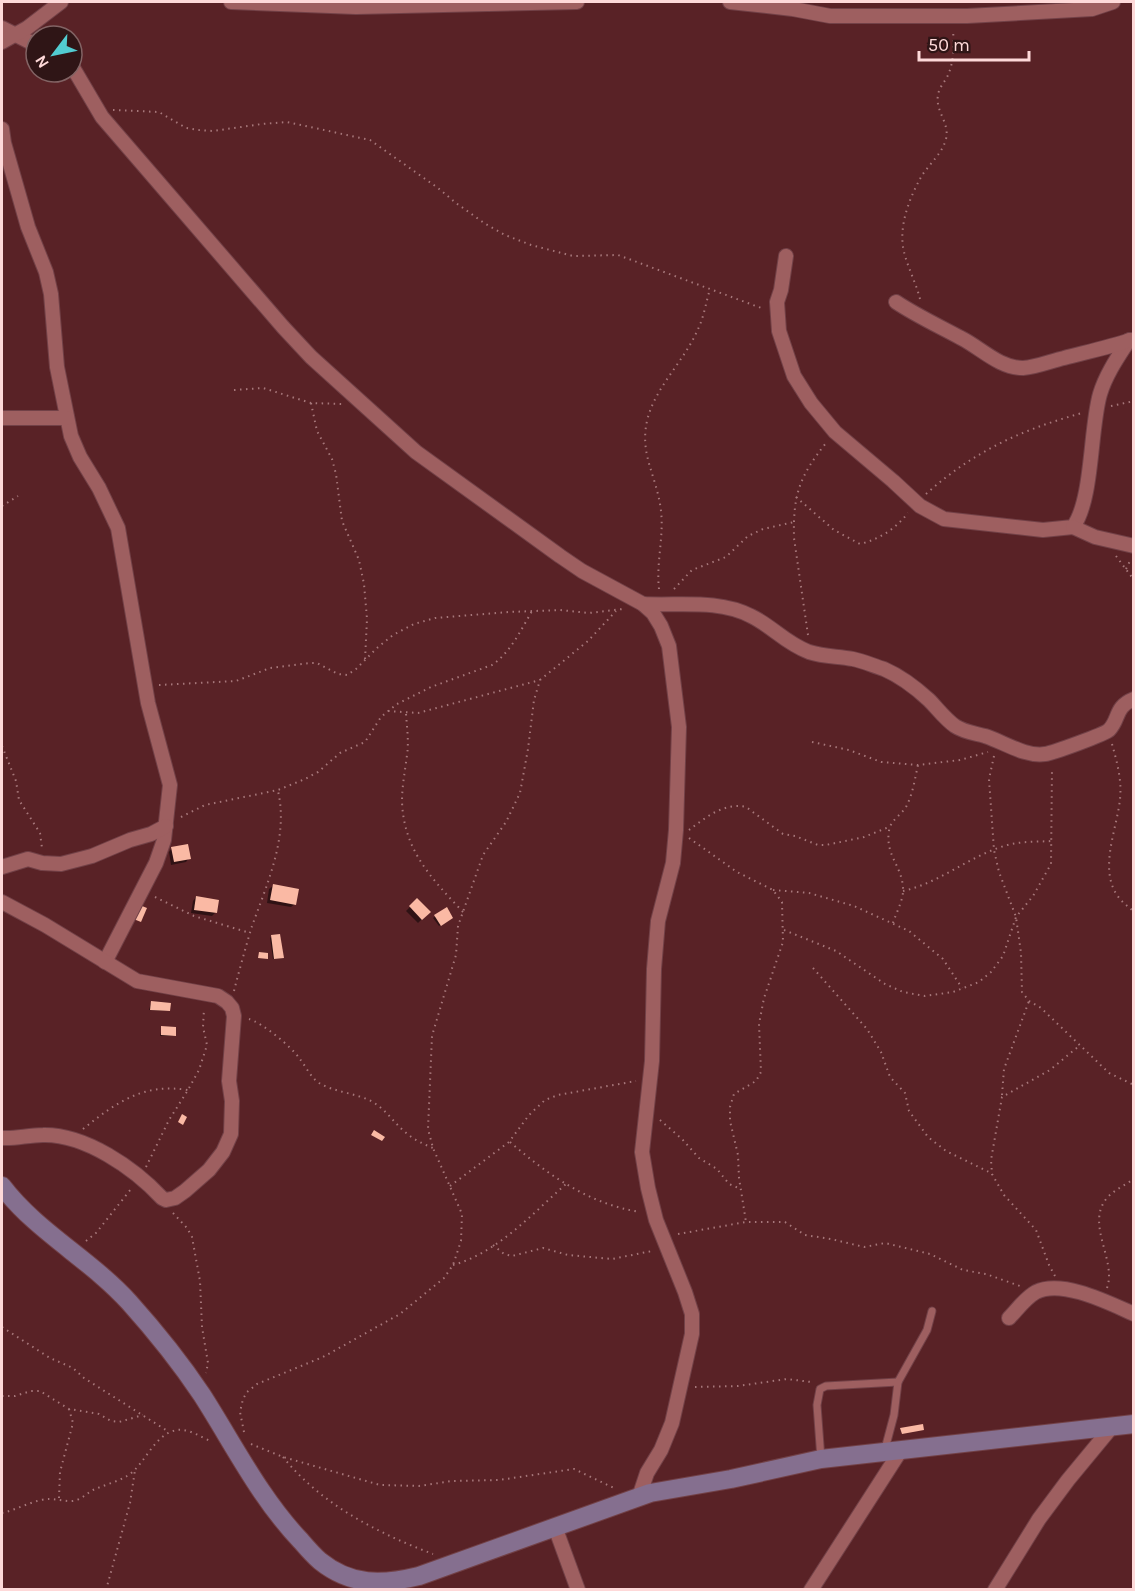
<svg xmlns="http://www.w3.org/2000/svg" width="1135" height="1591" font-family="Karla,sans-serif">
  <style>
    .shadow { fill: #0007 }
    .building { fill: #fab9a4 }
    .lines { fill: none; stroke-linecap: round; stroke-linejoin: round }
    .lane-casing { stroke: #724147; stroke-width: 9 }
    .street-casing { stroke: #724147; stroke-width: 16 }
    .secondary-casing { stroke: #724147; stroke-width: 20 }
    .path { stroke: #a6777a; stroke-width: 2; stroke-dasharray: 1.5 4.5; stroke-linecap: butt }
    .lane { stroke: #9e5f60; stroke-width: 7 }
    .street { stroke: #9e5f60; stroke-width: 14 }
    .secondary { stroke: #856f8f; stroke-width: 18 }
  </style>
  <rect width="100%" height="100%" fill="#592226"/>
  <g class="shadow">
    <path d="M172,848L189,858L186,862L171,865L169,852Z"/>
    <path d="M273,886L295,904L291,907L267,903L269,889Z"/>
    <path d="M196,897L216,912L212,916L191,913L193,901Z"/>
    <path d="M417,900L429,912L418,923L406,911Z"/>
    <path d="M446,909L450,919L439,926L433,918Z"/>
    <path d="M271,937L282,957L281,958L273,959L270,938Z"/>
    <path d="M151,1003L169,1011L149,1010Z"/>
    <path d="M162,1028L174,1036H160Z"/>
  </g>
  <g class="building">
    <path d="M188,844L191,859L174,862L171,847Z"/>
    <path d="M273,884L299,889L296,905L270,900Z"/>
    <path d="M196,896L219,900L217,913L194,910Z"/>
    <path d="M417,898L431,912L422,920L409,906Z"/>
    <path d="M137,904L147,908L141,922L131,918Z"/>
    <path d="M447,907L453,918L441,926L434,915Z"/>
    <path d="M280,934L284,958L274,959L271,935Z"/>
    <path d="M259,952L268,953V959L258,958Z"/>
    <path d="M151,1001L171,1003L170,1011L150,1010Z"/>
    <path d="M161,1026L176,1027V1036L161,1035Z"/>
    <path d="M182,1114L187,1117L183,1125L178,1122Z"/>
    <path d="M374,1130L385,1137L382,1141L371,1135Z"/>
    <path d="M923,1424L924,1430L902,1434L900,1428Z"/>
  </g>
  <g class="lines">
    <g class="lane-casing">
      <g id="lane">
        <path d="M885,1449L894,1415L898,1382L927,1330L932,1311"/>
        <path d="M821,1459L817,1405L820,1389L826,1386L898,1382"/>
      </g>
    </g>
    <g class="street-casing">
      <g id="street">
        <path d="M231,2L356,7L577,2"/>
        <path d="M730,2L793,9L830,16H967L1092,9L1113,2"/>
        <path d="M2,28L36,45"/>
        <path d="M2,42L27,28L61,2"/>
        <path d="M72,66L102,117L283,327L311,357L416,452L560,556L582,571L643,604L653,613L661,626L669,646L679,727L676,830L673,863L658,921L654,969L652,1061L642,1152L648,1188L656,1220L685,1292L692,1314V1334L672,1423L661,1450L647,1473L641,1491V1497"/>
        <path d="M2,129L4,143L28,227L46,272L51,294L57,367L71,436L80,457L99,488L118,528L148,703L170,785L164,840L156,863L105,962"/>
        <path d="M786,256L781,290L777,302L779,331L794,376L811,403L835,432L893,481L920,506L944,519L1043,530L1073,527C1093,500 1090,428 1100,394C1106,374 1118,357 1129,340"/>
        <path d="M896,302C917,316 939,326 961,338C981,348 999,368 1023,368C1037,367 1051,361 1064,358C1087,352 1109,347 1131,340"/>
        <path d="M2,418H67"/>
        <path d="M1073,527L1095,537L1134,546"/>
        <path d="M643,604C679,606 718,599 751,616C772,626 785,643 809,652C825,657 837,656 853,659C863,661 874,666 884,669C900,676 916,688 929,700C937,708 945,719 955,726C964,732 974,733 985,736C1004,742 1025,757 1045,754C1053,753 1105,734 1109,730C1120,719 1114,707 1134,699"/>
        <path d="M2,867L28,859L42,863L61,864L92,856L130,840L151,834L166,826"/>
        <path d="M2,902L45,925L137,981L218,996L227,1002L232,1008L234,1016L229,1081L232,1101L231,1134L223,1152L209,1170L185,1191L175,1198L166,1200L162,1198C134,1168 85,1134 43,1135C28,1135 16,1139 2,1138"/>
        <path d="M1009,1318C1017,1310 1025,1298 1036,1292C1062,1279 1109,1303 1134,1314"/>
        <path d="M555,1527L578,1590"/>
        <path d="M811,1590L901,1450"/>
        <path d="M995,1590L1039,1519L1068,1480L1111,1428"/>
      </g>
    </g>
    <g class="secondary-casing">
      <path id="secondary" d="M2,1186C37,1232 90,1259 129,1302C155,1331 180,1362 202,1395C234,1445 260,1498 301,1541C307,1548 313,1555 320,1561C351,1586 382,1585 419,1576L650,1493L731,1479L821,1459L1134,1424"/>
    </g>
    <g class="path">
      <path d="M113,110L159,112L186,128L198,130L213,131L262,124L287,122L370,140L438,188L456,203L484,223L505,235L531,245L573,256L618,255L764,309"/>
      <path d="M920,299C916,283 908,268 904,252C898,227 909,199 921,177C929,164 942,154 946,139C950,123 935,111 938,95C939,87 945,82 948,75C954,62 954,44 953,30"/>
      <path d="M234,390L263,388L311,403L343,404"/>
      <path d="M311,403L317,431L332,459L336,474L342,521L359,560L364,584L367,619L365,660"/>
      <path d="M1111,406L1134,401"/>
      <path d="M926,494C974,451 1021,430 1082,413"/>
      <path d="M796,497L834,530L860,544C880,539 895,529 908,513"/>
      <path d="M2,506L18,496"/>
      <path d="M1116,556L1134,580"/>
      <path d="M1126,569L1131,559"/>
      <path d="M659,589C656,563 664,537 661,511C657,475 638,454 648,417C657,385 685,360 698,329C704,317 706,302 710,289"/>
      <path d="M674,589L692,570L726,557L748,536L763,529L794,522"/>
      <path d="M808,635L794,538C793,495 799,477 826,443"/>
      <path d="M159,685L236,681L270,668L310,663H317L338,674L347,675L356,669L377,648L393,635L414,624L435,618L509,612L560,610L589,613L623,609"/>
      <path d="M388,711L418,713L540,680"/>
      <path d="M406,714C407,728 409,742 407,755C405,771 402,786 402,802C404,851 432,879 463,912"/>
      <path d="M812,742L849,750L881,762L918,765L960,760L988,752"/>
      <path d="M1112,744C1117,762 1122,780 1120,799C1117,830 1097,872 1120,899C1124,904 1129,907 1134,912"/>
      <path d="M2,746L16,781L19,800L40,833L42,848"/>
      <path d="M994,756L989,779L994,850L999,872L1016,917L1021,953L1022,992L1029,1001L1041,1008L1109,1073L1134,1085"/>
      <path d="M181,817L205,805L278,790L305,779L318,772L340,753L365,742L381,717L397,704L431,687L492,665C510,653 521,630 532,611"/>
      <path d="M689,830C705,818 724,802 746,807L783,834L795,836L818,845H826L864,837L889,827"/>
      <path d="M689,838L737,872L773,890L782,902L783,942L764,998L759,1024L761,1072L756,1081L734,1094L730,1107V1121L738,1155L739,1178L746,1222"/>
      <path d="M773,890L809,893L854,906L909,931L943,959L962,988"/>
      <path d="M903,891C939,883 967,858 1001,847C1017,841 1035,842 1052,841"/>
      <path d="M155,897L194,916L250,933"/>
      <path d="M893,923C896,913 904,899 903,888C902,866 885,855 889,831C890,820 903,814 907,805C913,793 915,778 918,765"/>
      <path d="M784,930L836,951L885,984L903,992L925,996L953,992L979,982L991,972L1003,956L1016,917L1033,896L1051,864L1052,768"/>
      <path d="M813,968L867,1029L881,1052L890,1077L905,1093L909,1111L928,1137L946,1151L991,1173"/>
      <path d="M234,991C239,971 245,950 251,929C266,886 289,838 278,791"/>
      <path d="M249,1019C262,1023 291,1046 299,1058C306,1066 310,1077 319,1083C334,1092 355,1093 371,1101C386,1109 393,1122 405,1132C413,1139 423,1144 433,1148"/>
      <path d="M1002,1095L1004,1069L1029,1001"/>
      <path d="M660,1120L682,1139L699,1158L717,1169L729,1184L741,1189"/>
      <path d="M83,1129C117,1102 143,1083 188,1090"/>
      <path d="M510,1142C548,1175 589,1204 640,1212"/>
      <path d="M146,1167L169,1120L188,1090L199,1070L207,1045L203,1027L204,1009"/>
      <path d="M450,1186L509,1142L529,1115L545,1100L558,1095L636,1081"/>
      <path d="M173,1213L187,1228L192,1237L200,1281L202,1327L208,1363L206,1373"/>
      <path d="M678,1234L746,1222H785L805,1235L831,1239L864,1247L885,1243L930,1254L963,1270L986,1274L1020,1286"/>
      <path d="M86,1241L96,1233L131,1189"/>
      <path d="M493,1245L504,1254L512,1256L543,1248L568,1255L612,1259L652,1251"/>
      <path d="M453,1265C497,1253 532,1214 566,1184"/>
      <path d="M1055,1276L1049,1265L1036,1230L1004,1195L992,1174L991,1160L1002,1097L1050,1070L1079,1046"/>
      <path d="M1107,1288C1117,1260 1085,1224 1107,1198C1114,1190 1125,1185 1134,1179"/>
      <path d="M2,1327L50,1358L73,1368L84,1378L169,1432"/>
      <path d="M695,1387L738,1386L787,1379L811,1382"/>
      <path d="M2,1396H15L31,1391H40L69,1409L99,1414L111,1421L119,1422L143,1415"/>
      <path d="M244,1432L240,1412L243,1399L247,1392L257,1384L323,1357L400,1314L444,1278L453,1265L461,1241L462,1214L433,1148L428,1129L432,1036L456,955L458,926L483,855L506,822L520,793L528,749L534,700L540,680L588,641L616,611"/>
      <path d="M251,1444L283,1457L380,1485L419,1486L452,1481L499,1480L574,1469L614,1488"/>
      <path d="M283,1457C321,1504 377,1533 433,1554"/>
      <path d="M59,1498L60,1472L73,1423L69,1409"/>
      <path d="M2,1513C15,1510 28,1503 41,1500C54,1497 63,1502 73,1501C81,1500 87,1493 93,1490C104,1485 117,1482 127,1476C144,1466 153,1437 173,1431C185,1426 201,1437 212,1442"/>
      <path d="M106,1590L130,1503L135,1470"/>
    </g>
    <use href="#lane" class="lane"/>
    <use href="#street" class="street"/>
    <use href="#secondary" class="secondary"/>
  </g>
  <rect width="1135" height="1591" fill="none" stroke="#fed9d9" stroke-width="6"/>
  <g transform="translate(54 54) rotate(238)"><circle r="28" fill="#2f1516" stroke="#826364" stroke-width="1.5"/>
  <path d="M0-4.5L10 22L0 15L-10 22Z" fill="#52ccd1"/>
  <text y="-9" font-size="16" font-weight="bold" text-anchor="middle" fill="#fed9d9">N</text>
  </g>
  <path d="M919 51v9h110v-9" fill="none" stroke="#fed9d9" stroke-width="3"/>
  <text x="928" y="51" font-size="18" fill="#fed9d9" stroke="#2f1516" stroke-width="4.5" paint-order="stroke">50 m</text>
</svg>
